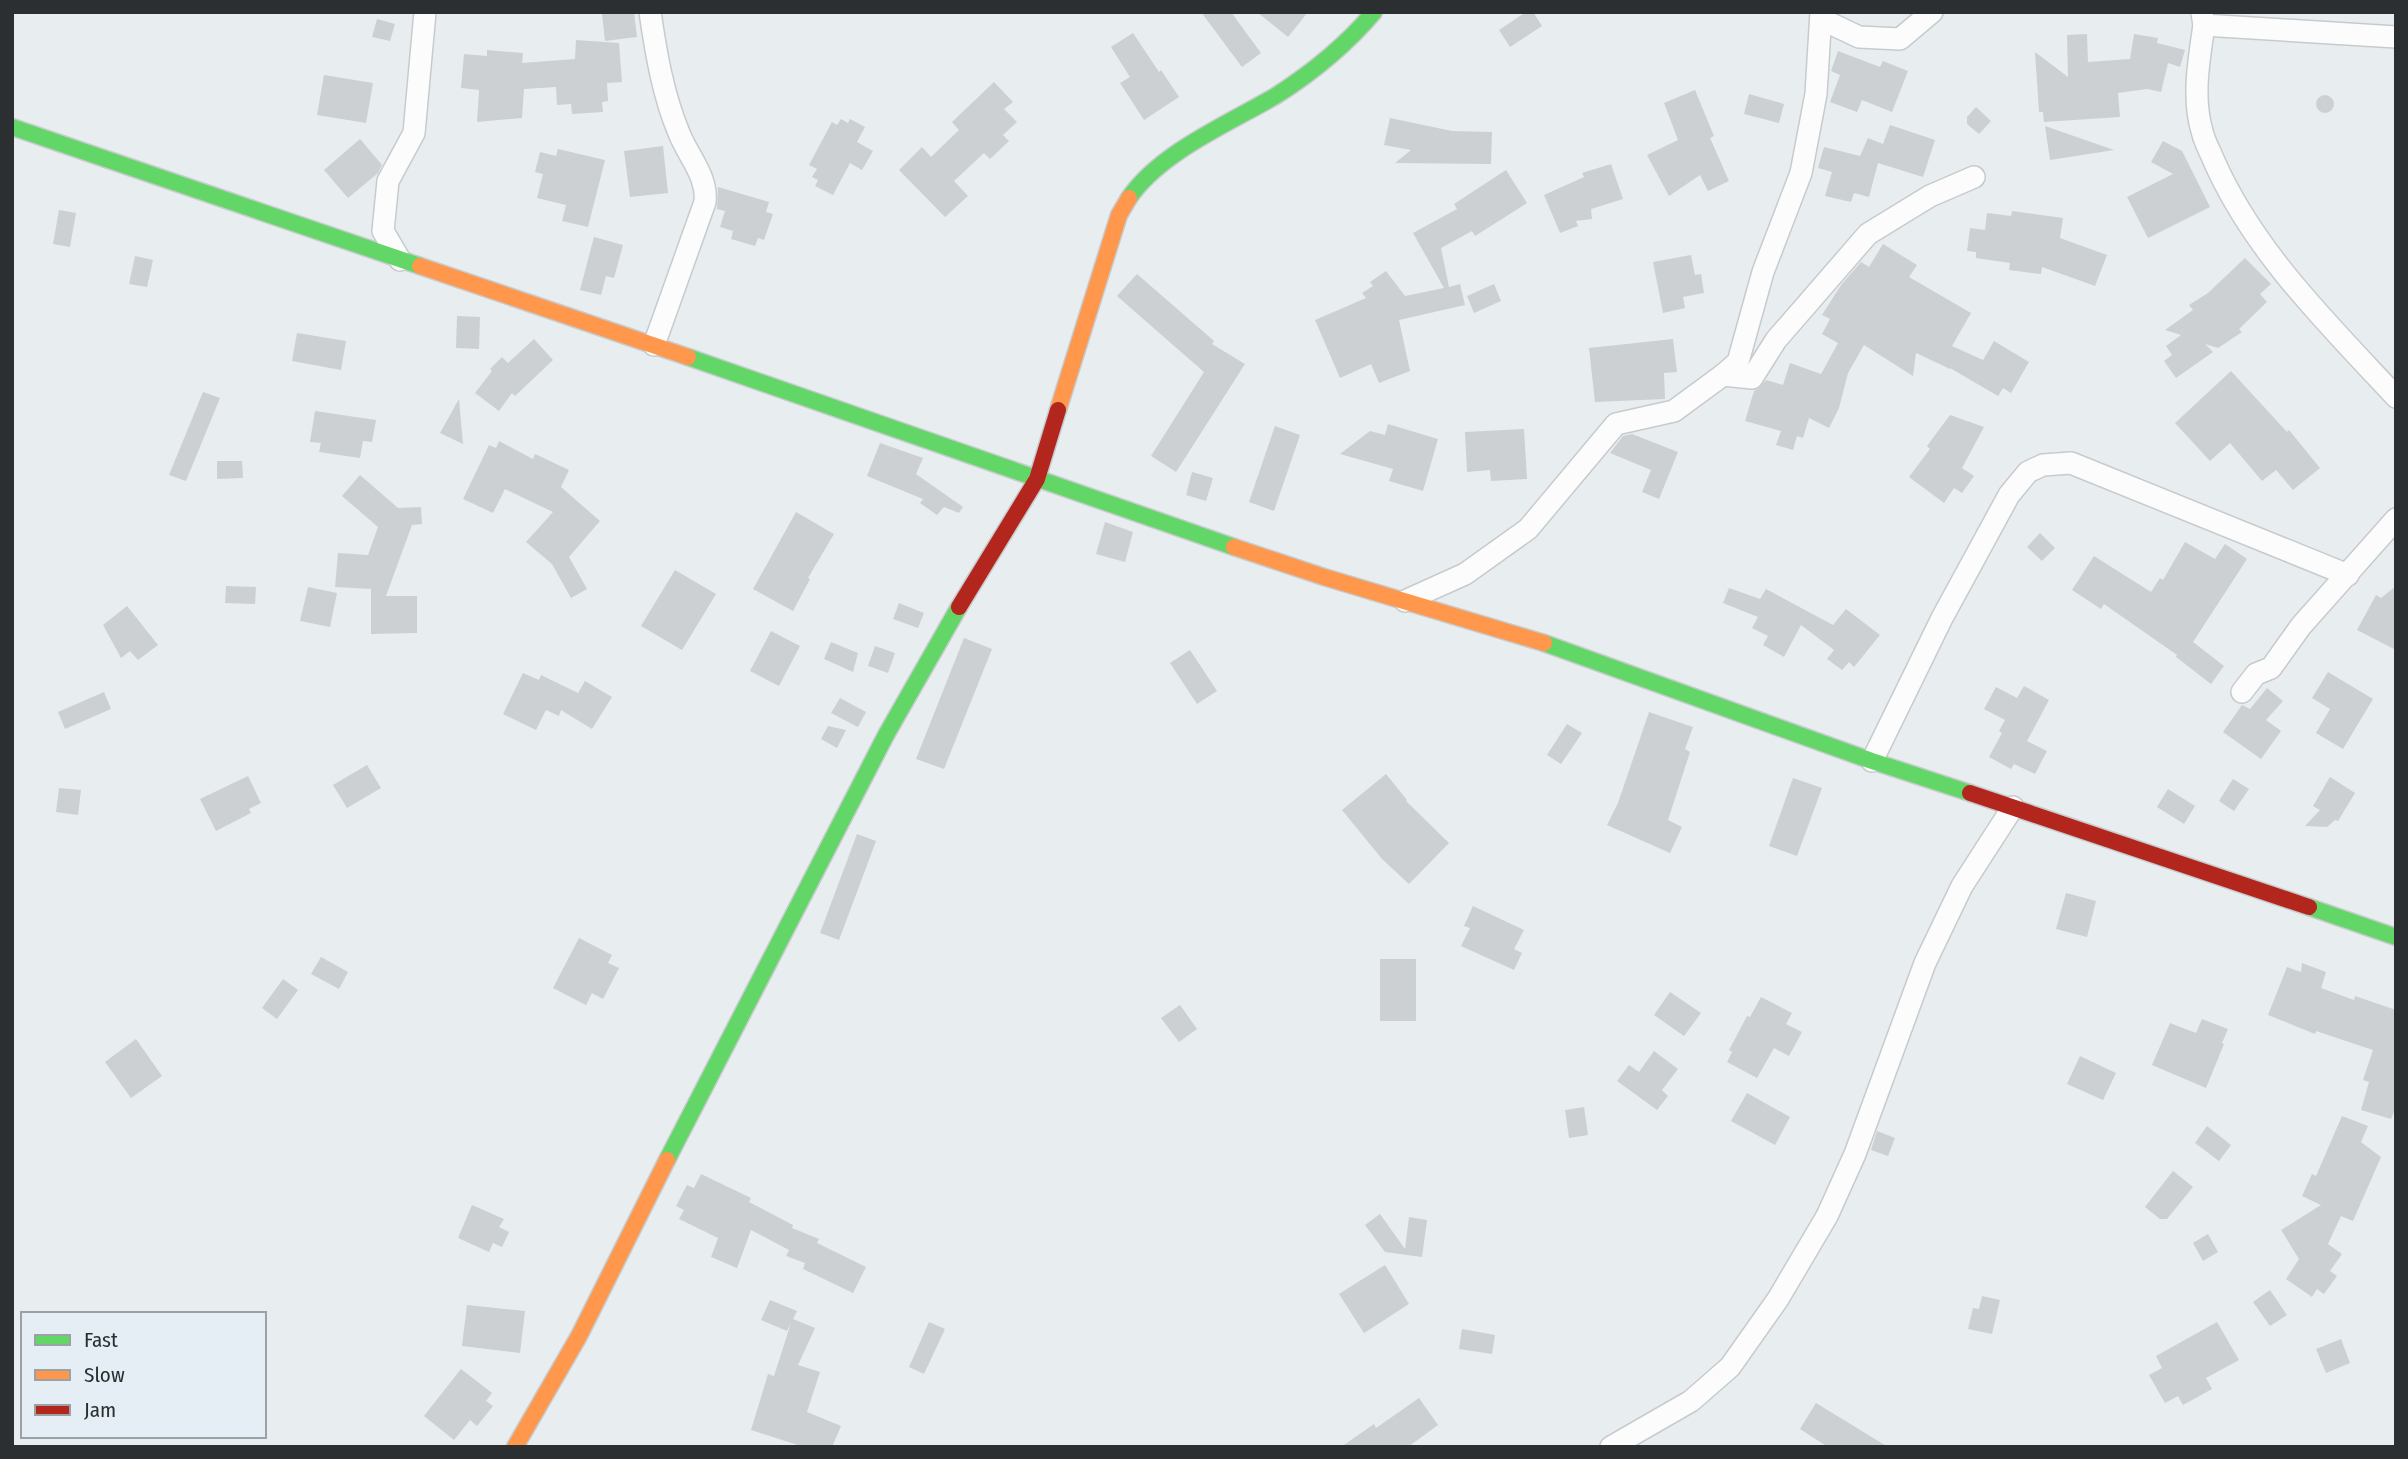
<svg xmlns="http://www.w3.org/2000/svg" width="2408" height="1459" font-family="'Fira Sans Condensed',sans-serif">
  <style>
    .building { fill: #ccd0d3 }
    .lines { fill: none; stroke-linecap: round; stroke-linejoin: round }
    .street-casing { stroke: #c7cbcd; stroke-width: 24 }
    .fast-casing { stroke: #c7cbcd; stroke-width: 19 }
    .slow-casing { stroke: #c7cbcd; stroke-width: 19 }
    .jam-casing { stroke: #c7cbcd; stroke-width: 19 }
    .street { stroke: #fcfcfd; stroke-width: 21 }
    .fast { stroke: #63d668; stroke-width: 16 }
    .slow { stroke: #ff974d; stroke-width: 16 }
    .jam { stroke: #b3261e; stroke-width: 16 }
  </style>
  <rect width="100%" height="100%" fill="#e8edf0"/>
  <g class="building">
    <path d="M616,12H634L637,37L605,41L602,14Z"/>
    <path d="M1201,12H1231L1261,53L1242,67Z"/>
    <path d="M1257,12H1308L1288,37Z"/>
    <path d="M1526,12H1533L1542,26L1510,47L1499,30Z"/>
    <path d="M377,19L395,24L390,41L372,37Z"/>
    <path d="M1133,33L1159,72L1161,70L1179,97L1144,120L1120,83L1130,77L1111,47Z"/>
    <path d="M2087,34L2088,62L2130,59L2134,34L2158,38L2157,43L2185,50L2180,67L2168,63L2161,92L2147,89L2118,93L2120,117L2044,122L2043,112H2039L2035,52L2068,77L2067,35Z"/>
    <path d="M576,40L619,43L622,82L607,83L608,101L602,102L603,112L572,114L571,104L557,105L556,87L524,89L522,118L477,122L479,90L461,88L464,54L487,56V50L523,53L522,63L575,59Z"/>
    <path d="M1838,51L1880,67L1883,61L1908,71L1892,112L1862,100L1857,112L1830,102L1840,75L1831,71Z"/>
    <path d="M324,75L373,83L366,123L317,115Z"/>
    <path d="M994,82L1013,102L1004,109L1017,122L1003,135L1009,141L990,159L984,153L954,181L968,196L945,217L899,170L922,147L931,157L959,130L952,122Z"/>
    <path d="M1695,90L1714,136L1710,138L1729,181L1708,191L1700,175L1669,196L1647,155L1678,140L1664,103Z"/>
    <path d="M1749,94L1784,104L1779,123L1744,114Z"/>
    <circle cx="2325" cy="104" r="9"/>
    <path d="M1976,107L1991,121L1979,134L1967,124V117Z"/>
    <path d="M1390,118L1452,131L1492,132L1491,164L1395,163L1411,150L1384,145Z"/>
    <path d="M841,119L848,123L850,119L865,127L857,142L873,151L862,170L850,163L833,195L815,186L818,180L812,177L817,169L809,165L832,122L837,125Z"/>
    <path d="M1890,125L1935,140L1923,177L1878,163L1869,197L1854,193L1851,202L1825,196L1832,172L1818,168L1824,147L1860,156L1868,138L1883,144Z"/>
    <path d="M2045,126L2114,150L2050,160Z"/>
    <path d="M360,139L382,165L378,173L348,198L324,170Z"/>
    <path d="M2163,141L2182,151L2210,207L2148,238L2127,197L2173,174L2151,162Z"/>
    <path d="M663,146L668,193L630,197L624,151Z"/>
    <path d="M558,149L605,160L588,227L562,221L566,205L537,198L543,174L535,172L540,152L556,156Z"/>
    <path d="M1611,164L1623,199L1591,209L1592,219L1576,221L1578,226L1560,233L1544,195L1584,177L1582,173Z"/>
    <path d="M1506,170L1527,203L1475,236L1472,231L1441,248L1449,287L1460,284L1465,305L1399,320L1410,371L1379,383L1371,364L1340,378L1315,320L1366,298L1362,293L1373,286L1370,282L1386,271L1405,296L1444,288L1413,233L1457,209L1454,204Z"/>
    <path d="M718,187L769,202L766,212L773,214L764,240L758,238L755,246L731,239L733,231L720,227L725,211L717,209Z"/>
    <path d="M59,210L76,213L70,247L53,244Z"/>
    <path d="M2012,211L2063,218L2060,238L2107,255L2095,286L2042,267L2041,274L2009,270L2010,263L1976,258V252L1967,251L1970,228L1985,230L1987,213L2011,216Z"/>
    <path d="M594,237L623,245L614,278L606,276L601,295L580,290Z"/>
    <path d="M1883,244L1917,265L1909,277L1971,313L1952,346L1983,360L1994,341L2029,362L2011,393L2003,388L1998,396L1950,368V369L1916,353L1913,376L1864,345L1848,373L1839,408L1829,428L1809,418L1803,438L1797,436L1793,450L1776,445L1781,431L1745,421L1754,391L1758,389L1766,380L1783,385L1790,363L1821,374L1838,343L1822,334L1830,319L1822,315L1841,285L1861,262L1869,267Z"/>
    <path d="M1691,255L1695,275L1701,274L1704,293L1683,297L1685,308L1663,313L1653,262Z"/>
    <path d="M135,256L153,260L147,287L129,284Z"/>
    <path d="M2245,258L2271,284L2260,294L2267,302L2239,329L2242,332L2218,348L2205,344L2213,352L2176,378L2164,361L2172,355L2166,346L2181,335L2165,330L2193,310L2189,305L2208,293Z"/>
    <path d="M1137,274L1214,341L1212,344L1245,364L1176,472L1151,456L1204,372L1117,296Z"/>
    <path d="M1494,284L1501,301L1474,313L1467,296Z"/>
    <path d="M457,316L480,317L479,349L456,348Z"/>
    <path d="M297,333L346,341L341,370L292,361Z"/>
    <path d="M534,339L553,360L515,396L512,393L499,411L475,393L492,371L490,369L502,357L508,363Z"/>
    <path d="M1673,339L1677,372L1664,373L1665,399L1595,402L1589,348Z"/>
    <path d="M2231,371L2287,432L2289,430L2320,468L2293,490L2276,470L2262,481L2230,443L2210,461L2175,423Z"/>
    <path d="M203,392L220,398L186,481L169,475Z"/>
    <path d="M459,399L463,444L440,433Z"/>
    <path d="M315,411L376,420L372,442L363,441L360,458L319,452L321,443L310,442Z"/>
    <path d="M1950,415L1984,427L1962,468L1974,476L1962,493L1954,488L1944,503L1909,477L1930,449L1927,446Z"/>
    <path d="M1388,424L1438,439L1423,491L1389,481L1393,469L1340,454L1370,431L1385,435Z"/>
    <path d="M1275,426L1300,435L1274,511L1249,502Z"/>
    <path d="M1524,429L1527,479L1491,481L1490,470L1467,472L1465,432Z"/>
    <path d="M1632,434L1678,452L1659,499L1642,492L1651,470L1610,453L1623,436Z"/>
    <path d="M499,441L533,459L535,454L569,470L561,487L600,521L569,557L587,589L571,598L552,564L526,542L553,512L505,489L493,513L463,499L489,445L496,448Z"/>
    <path d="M880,443L923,458L916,474L963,507L959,513L944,507L937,515L920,503L923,499L867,476Z"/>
    <path d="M217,461H242L243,478L217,479Z"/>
    <path d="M1192,472L1213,478L1206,501L1186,495Z"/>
    <path d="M360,475L398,508L421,507L422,524L412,525L386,596H417V633L371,634V589L335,587L338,553L368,555L378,527L342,496Z"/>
    <path d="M796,512L834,534L808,578L810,579L793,611L753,589Z"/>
    <path d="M1105,522L1133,532L1125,562L1096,554Z"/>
    <path d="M2040,533L2055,548L2042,561L2027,547Z"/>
    <path d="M2185,542L2215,559L2225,544L2247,559L2193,642L2224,666L2211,684L2176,657L2177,655L2104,604L2101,609L2072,590L2094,556L2151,592L2160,578L2163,580Z"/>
    <path d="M675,570L716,594L682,650L641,626Z"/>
    <path d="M226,586L256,587L255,604L225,603Z"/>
    <path d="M2396,586V650L2357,630L2376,595L2381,598Z"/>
    <path d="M308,587L337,593L330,627L300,621Z"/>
    <path d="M1729,588L1760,599L1766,589L1833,625L1846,609L1880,635L1854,667L1849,662L1842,670L1827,659L1834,650L1801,625L1784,657L1763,645L1768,636L1752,628L1758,617L1723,603Z"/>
    <path d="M899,603L924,613L918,628L893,619Z"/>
    <path d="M127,606L158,645L138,660L130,651L121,658L103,625Z"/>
    <path d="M771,631L800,646L779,686L750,671Z"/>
    <path d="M964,638L992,649L944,769L916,759Z"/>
    <path d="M831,642L858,653L853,672L824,659Z"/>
    <path d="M875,646L895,653L888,673L868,666Z"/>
    <path d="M1190,650L1217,691L1197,704L1170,663Z"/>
    <path d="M2328,672L2373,699L2343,749L2316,733L2330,709L2312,698Z"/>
    <path d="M523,673L539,680L541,675L578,693L585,681L612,697L592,729L561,710L559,716L546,710L536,730L503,714Z"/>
    <path d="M2024,686L2049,700L2027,741L2047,751L2035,774L2014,764L2011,769L1989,757L2002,733L1999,731L2005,720L1984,709L1996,687L2017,698Z"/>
    <path d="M2267,688L2283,701L2266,720L2281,731L2261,759L2223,732L2242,705L2250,709Z"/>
    <path d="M104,692L111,709L65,729L58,712Z"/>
    <path d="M840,698L866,712L858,727L831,713Z"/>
    <path d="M1649,712L1693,727L1685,749L1690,752L1668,820L1682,827L1670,853L1607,825L1618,803Z"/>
    <path d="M1567,724L1582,733L1561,764L1547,755Z"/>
    <path d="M828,726L846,730L837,748L821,739Z"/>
    <path d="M367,765L381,788L347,808L333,785Z"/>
    <path d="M1386,774L1407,800L1406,801L1449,843L1409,884L1382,859L1342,810Z"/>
    <path d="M248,776L261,803L249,809L251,813L216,831L200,799Z"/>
    <path d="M2330,777L2355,793L2338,821L2335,820L2327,827L2305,826L2320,810L2313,806Z"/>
    <path d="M1793,778L1822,788L1797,856L1769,846Z"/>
    <path d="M2233,779L2249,789L2234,811L2219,801Z"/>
    <path d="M59,788L81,790L78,815L56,812Z"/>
    <path d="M2168,789L2195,806L2184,824L2157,807Z"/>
    <path d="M857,834L876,841L839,940L820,933Z"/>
    <path d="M2066,893L2096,901L2087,937L2056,929Z"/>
    <path d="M1473,906L1524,930L1514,949L1522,953L1514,970L1461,946L1470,928L1464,926Z"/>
    <path d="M579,938L612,955L608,963L619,968L603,999L592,993L586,1005L553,988Z"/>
    <path d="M321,957L348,972L339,989L311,974Z"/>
    <rect x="1380" y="959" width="36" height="62"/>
    <path d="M2302,963L2326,972L2321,988L2354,1000L2355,996L2396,1010V1107L2391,1119L2361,1110L2369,1082L2363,1080L2373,1050L2316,1031L2315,1034L2268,1015L2287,967L2301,972Z"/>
    <path d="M283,979L298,990L277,1019L262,1008Z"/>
    <path d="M1670,992L1701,1013L1684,1036L1654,1015Z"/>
    <path d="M1761,997L1792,1013L1786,1024L1802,1032L1789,1056L1774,1048L1757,1078L1727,1062L1732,1052L1729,1050L1747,1016L1750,1017Z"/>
    <path d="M1180,1005L1197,1029L1179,1042L1161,1018Z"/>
    <path d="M2202,1019L2228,1029L2222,1043L2224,1044L2206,1088L2152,1065L2170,1023L2196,1033Z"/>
    <path d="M136,1039L162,1076L131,1098L105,1062Z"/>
    <path d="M1654,1051L1678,1069L1662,1090L1668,1096L1657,1110L1617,1081L1629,1065L1639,1072Z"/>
    <path d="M2080,1056L2116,1073L2103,1100L2067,1084Z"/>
    <path d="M1747,1093L1790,1117L1775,1145L1731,1121Z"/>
    <path d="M1584,1107L1588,1135L1569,1138L1565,1110Z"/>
    <path d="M2342,1116L2368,1126L2361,1142L2381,1157L2353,1221L2341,1216L2328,1244L2342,1254L2330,1271L2337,1276L2324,1294L2317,1289L2312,1297L2286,1279L2299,1259L2281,1230L2321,1205L2302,1196L2312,1174L2316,1176Z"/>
    <path d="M2207,1126L2231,1145L2219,1161L2195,1143Z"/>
    <path d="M1877,1131L1895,1138L1888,1156L1871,1150Z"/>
    <path d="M2173,1171L2193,1187L2167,1219H2160L2145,1207Z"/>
    <path d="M701,1174L751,1198L749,1202L793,1225L792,1228L819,1239L817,1243L866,1267L853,1293L803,1269L805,1263L786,1256L789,1250L751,1230L737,1268L711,1257L718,1238L679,1219L684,1210L676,1206L687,1185L694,1188Z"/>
    <path d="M472,1205L504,1219L499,1227L509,1232L502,1247L493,1243L489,1252L458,1238Z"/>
    <path d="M1380,1214L1405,1249L1409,1217L1427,1220L1422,1257L1385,1252L1365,1225Z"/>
    <path d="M2208,1234L2218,1252L2203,1261L2193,1243Z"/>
    <path d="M1385,1265L1409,1304L1364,1333L1339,1294Z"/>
    <path d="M2270,1290L2287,1315L2270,1326L2253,1302Z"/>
    <path d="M1982,1296L2000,1300L1992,1334L1968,1329L1973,1308L1979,1309Z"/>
    <path d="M770,1300L797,1311L793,1319L815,1328L798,1365L820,1372L807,1412L841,1426L832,1447H804L751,1430L768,1374L774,1376L791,1323L787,1331L761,1320Z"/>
    <path d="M467,1305L525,1311L520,1353L462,1346Z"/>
    <path d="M929,1322L945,1329L924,1374L909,1367Z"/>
    <path d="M2217,1322L2239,1360L2206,1378L2212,1389L2183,1405L2178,1396L2165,1403L2149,1375L2162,1368L2156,1356Z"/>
    <path d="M1462,1329L1495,1335L1492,1354L1459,1349Z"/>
    <path d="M2341,1339L2350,1363L2326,1373L2316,1349Z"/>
    <path d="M461,1369L492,1393L486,1401L493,1406L477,1426L470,1420L454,1440L424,1416Z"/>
    <path d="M1419,1398L1438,1425L1408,1447H1341L1374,1424L1376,1428Z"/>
    <path d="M1816,1403L1888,1447H1828L1800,1429Z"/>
  </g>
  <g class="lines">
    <g class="street-casing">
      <g id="street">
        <path d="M650,12C656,53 663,95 679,133C688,156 708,177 705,202L654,345"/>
        <path d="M2202,13L2204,25L2396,37"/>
        <path d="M1821,19L1859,37L1900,39L1932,12"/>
        <path d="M2204,25C2199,59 2192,98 2202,131C2204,141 2210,151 2214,161C2254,252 2329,325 2396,397"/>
        <path d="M400,260L383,231L388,181L414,133L425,12"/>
        <path d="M1723,375L1738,362L1763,272L1801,173L1816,94L1821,12"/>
        <path d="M1405,601L1465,574L1528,529L1616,424L1674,411L1723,375L1752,378L1776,340L1868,234L1930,196L1974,177"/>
        <path d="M2242,692L2256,674L2271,668L2301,626L2396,519"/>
        <path d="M1872,761L1942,618L2009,495L2028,472L2043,465L2071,463L2348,575"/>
        <path d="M1611,1447L1691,1401L1730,1367L1778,1299L1827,1216L1855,1154L1925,963L1962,886L2013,807"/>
      </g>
    </g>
    <g class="fast-casing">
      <g id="fast">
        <path d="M12,127L420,266"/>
        <path d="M1129,198C1160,152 1230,123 1277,95C1313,72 1346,45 1374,12"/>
        <path d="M688,357L1234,547"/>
        <path d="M1544,643L1872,761L1970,793"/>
        <path d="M2309,907L2396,937"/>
        <path d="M667,1160L886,735L959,607"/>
      </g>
    </g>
    <g class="slow-casing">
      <g id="slow">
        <path d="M420,266L688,357"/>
        <path d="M1058,410L1119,215L1129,198"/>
        <path d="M1234,547L1324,577L1544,643"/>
        <path d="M515,1447L579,1336L667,1160"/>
      </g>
    </g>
    <g class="jam-casing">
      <g id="jam">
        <path d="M959,607L1037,479L1058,410"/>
        <path d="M1970,793L2309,907"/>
      </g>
    </g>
    <use href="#street" class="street"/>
    <use href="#fast" class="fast"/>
    <use href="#slow" class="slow"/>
    <use href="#jam" class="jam"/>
  </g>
  <rect width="2408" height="1459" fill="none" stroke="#2b2f31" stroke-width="28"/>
  <rect x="21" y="1312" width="245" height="126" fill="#e4eef4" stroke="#9aa2a6" stroke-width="2"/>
  <rect x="35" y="1335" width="35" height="10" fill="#63d668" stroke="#9aa2a6" stroke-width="2"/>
  <text x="84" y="1347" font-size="21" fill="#2b2f31">Fast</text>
  <rect x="35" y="1370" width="35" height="10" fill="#ff974d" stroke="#9aa2a6" stroke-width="2"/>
  <text x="84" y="1382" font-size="21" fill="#2b2f31">Slow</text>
  <rect x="35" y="1405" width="35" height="10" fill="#b3261e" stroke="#9aa2a6" stroke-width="2"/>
  <text x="84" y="1417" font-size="21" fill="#2b2f31">Jam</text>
</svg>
